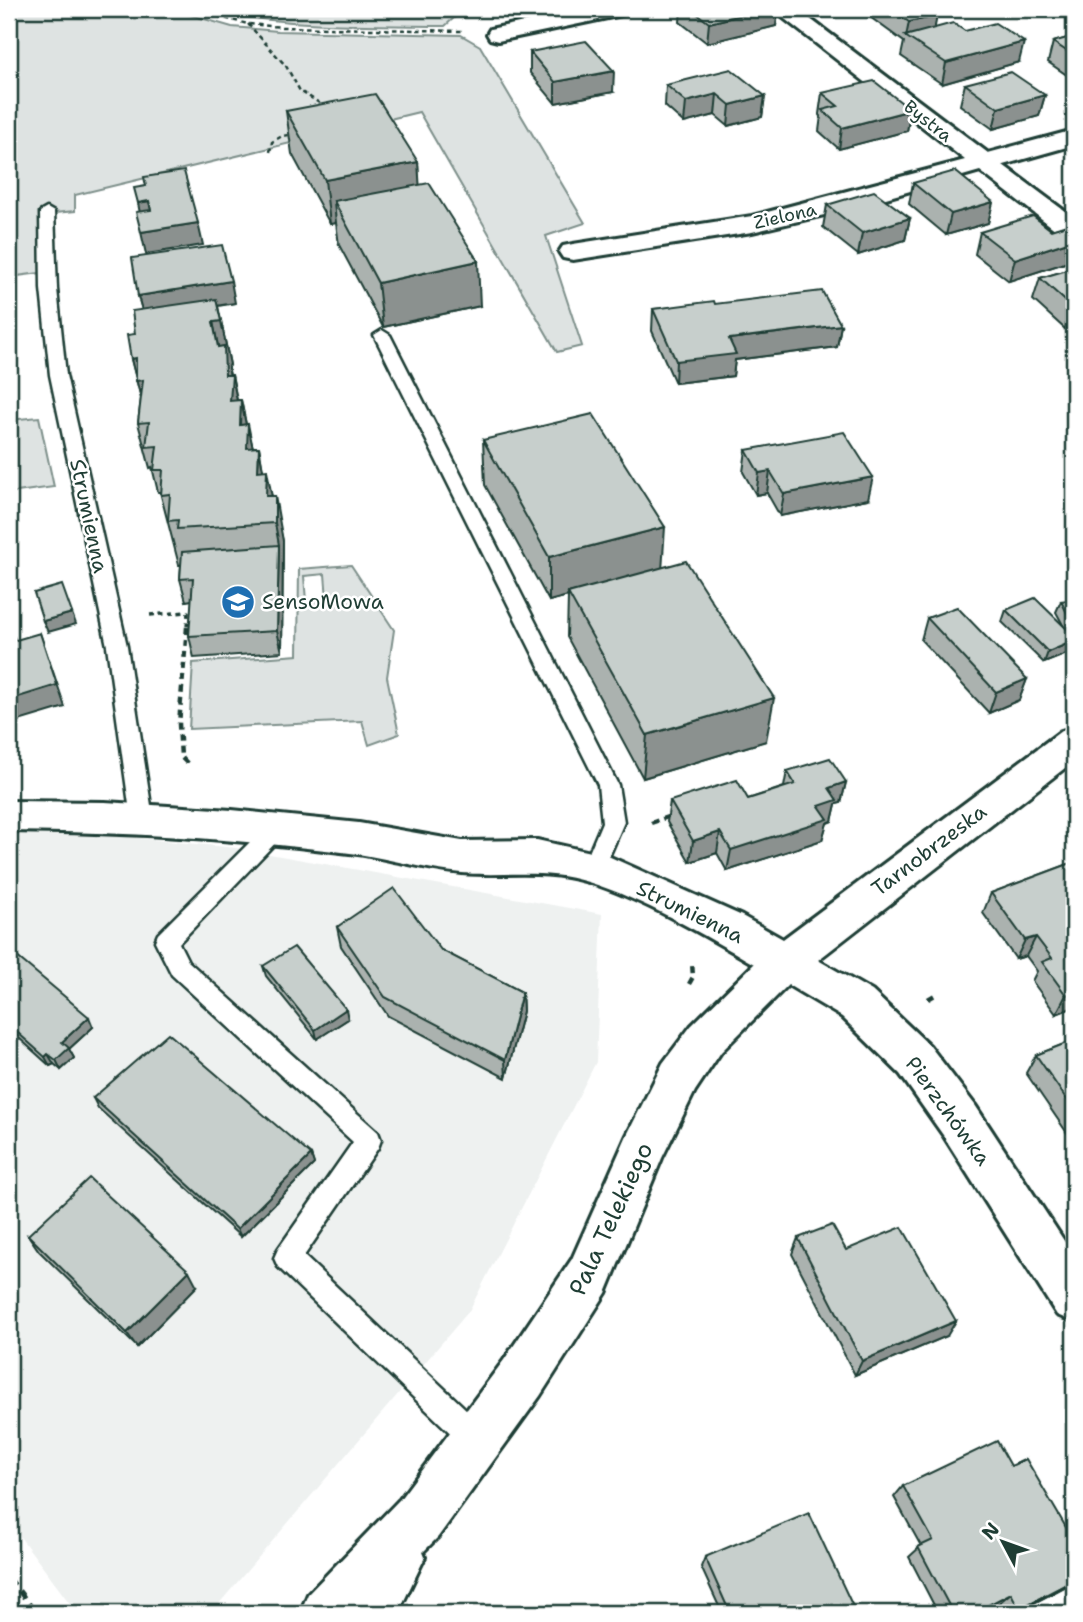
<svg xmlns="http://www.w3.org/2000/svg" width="1083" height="1622" font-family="'Shantell Sans',sans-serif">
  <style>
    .built { fill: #eef1f0 }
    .green { fill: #dee3e2; stroke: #7e908b; stroke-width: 2; fill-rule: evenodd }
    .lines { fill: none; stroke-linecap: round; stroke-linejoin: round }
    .service-casing { stroke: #1f3d34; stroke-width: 5 }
    .minor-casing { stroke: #1f3d34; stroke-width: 6 }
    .path-far3 { stroke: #1f3d34; stroke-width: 2.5; stroke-dasharray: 4.5 3.5; stroke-linecap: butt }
    .path-far2 { stroke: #1f3d34; stroke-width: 3.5; stroke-dasharray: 5 4.5; stroke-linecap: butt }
    .path-far1 { stroke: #1f3d34; stroke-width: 4.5; stroke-dasharray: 7 5; stroke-linecap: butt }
    .path { stroke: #1f3d34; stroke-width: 5; stroke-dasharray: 9 7; stroke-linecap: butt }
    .service { fill: #fff; fill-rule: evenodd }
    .minor { fill: #fff; fill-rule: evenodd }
    .wall { fill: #abb2af; stroke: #1f3d34; stroke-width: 2 }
    .shaded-wall { fill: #8b918f; stroke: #1f3d34; stroke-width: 2 }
    .building { fill: #c7cfcc; stroke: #1f3d34; stroke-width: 2 }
    .labels { text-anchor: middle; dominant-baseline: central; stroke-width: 5; stroke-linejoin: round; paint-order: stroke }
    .far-street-label { font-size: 18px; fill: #1f3d34; stroke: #fff }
    .street-label { font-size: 21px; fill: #1f3d34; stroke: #fff }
    .poi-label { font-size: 21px; fill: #1f3d34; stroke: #fff; text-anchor: start }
    .near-street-label { font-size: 24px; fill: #1f3d34; stroke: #fff }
  </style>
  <rect width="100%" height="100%" fill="#fff"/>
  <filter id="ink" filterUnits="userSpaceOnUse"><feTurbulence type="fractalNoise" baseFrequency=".0143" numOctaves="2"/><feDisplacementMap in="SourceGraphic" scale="14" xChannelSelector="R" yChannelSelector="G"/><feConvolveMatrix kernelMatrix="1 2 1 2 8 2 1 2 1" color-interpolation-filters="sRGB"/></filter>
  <g filter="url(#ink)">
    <path class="built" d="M9,825L236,848L602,914L596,1062L469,1311L211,1613H77L9,1522Z"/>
    <g class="green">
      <path d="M9,9H170L232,27L278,31L461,35L480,46L585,223L546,236L582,346L557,352L419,112L75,195V211L44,214L40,273L9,277Z"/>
      <path d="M202,9H455L456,16L445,26C364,25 282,27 202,9Z"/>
      <path d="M39,417L54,487L9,493V420Z"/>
      <path d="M351,565L394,630L387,677L399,734L369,745L362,721L189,729L193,663L298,655L299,569ZM325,574L327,599L306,601L304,576Z"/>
    </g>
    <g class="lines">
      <g class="service-casing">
        <g id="service">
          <path d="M47,208L54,212L57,289L66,375L127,646L153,819L149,825L142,827L135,825L131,819L107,646L50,375L41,289L40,212Z"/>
          <path d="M382,330L390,335L618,785L624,822L602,873L594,876L586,873L583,867L602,822L598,785L374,335Z"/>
          <path d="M275,822L282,824L286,830L282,836L179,943L188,961L378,1132L381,1140L378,1148L304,1256L487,1429L491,1439L487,1449L477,1453L467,1449L278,1267L274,1258L278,1249L353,1142L172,975L155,941L158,934L268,824Z"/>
        </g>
      </g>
      <g class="minor-casing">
        <g id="minor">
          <path d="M586,9H628L625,14L617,16L498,41L490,39L487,34L490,29Z"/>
          <path d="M772,9H797L988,153L1074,130V145L1003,165L1074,218V239L1065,237L980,171L837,212L752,232L573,260L563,258L559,252L563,246L573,244L752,216L965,160Z"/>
          <path d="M1074,727V761L818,960L872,991L930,1046L975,1105L1074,1256V1322L1057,1315L943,1135L900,1074L842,1017L788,985L721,1052L695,1091L662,1158L606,1293L540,1396L438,1537L423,1552L425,1557L398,1613H300L308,1594L400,1499L504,1360L572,1259L627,1135L663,1063L691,1026L754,964C706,936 641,898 588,882C543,868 506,877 462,873C427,870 392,859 358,854C242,839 126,832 9,831V801L105,802L232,810L359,823L462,841L537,840L608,856L742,916L783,939L1061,731Z"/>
        </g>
      </g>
      <g class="path-far3">
        <path d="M187,9L248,24L282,27L462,31"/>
        <path d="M248,24L286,66L300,91L324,106"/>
        <path d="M270,152L272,142L282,136L294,134"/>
      </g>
      <path class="path-far2" d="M150,615L188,612L187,628"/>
      <g class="path-far1">
        <path d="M187,627L179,724L181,757L189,765"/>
        <path d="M651,823L673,815"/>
        <path d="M689,984L693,977L692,962"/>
        <path d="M928,999L935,995"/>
      </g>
      <path class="path" d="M9,1578L36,1613"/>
      <use href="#service" class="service"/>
      <use href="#minor" class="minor"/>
    </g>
    <g class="wall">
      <path d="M681,9H778L776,26L707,43L680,22Z"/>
      <path d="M859,9H927L935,28L965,31L1019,62L942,84L901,56L904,42Z"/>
      <path d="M1074,36V80L1048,62L1053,42Z"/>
      <path d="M530,52L613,92L555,103L530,73Z"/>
      <path d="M965,84L1045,95L1039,116L993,129L960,105Z"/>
      <path d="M666,85L765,96L762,117L728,126L715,115L684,123L665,106Z"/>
      <path d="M822,93L911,110L907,131L839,149L819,131L821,116L819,114Z"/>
      <path d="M286,111L418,162L419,185L480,306L383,327L339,245L336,223L330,224L292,154Z"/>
      <path d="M913,183L993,202L988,223L946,235L909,204Z"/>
      <path d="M827,205L910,218L905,240L858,255L823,227Z"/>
      <path d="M1074,224V260L1009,281L975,254L980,232L1051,230Z"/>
      <path d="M1074,268V326L1065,329L1033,300L1040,278Z"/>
      <path d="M138,296L235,303L218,306L230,365L228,366L230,375H232L237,400H241L246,424L253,447H259L263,471L272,496L283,541L282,652L194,658L189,636L192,600L186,601L180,579L181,565H179L160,492H158L152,467L150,468L138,423L141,398L131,359L135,334L142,310Z"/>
      <path d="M715,304L841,325L837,347L735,360L733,376L675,383L652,331L653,309Z"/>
      <path d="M483,440L662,568L766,741L643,778L567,637L568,596L549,601L485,485Z"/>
      <path d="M746,450L868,499L780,516L767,493L756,495L743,472Z"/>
      <path d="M1074,600V651L1044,663L1002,622L1006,610L1063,625L1056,612L1061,601Z"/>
      <path d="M927,618L1027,679L1019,700L989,713L921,640Z"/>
      <path d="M787,771L846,782L841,803L836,804L832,821L827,823L822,840L727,871L717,853L690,862L667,822L670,801L748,799L784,787Z"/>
      <path d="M1074,862V1007L1056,1014L1032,981L1037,971L1026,956L1016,959L983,913L991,893Z"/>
      <path d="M337,927L441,950L522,992L523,1011L506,1078L388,1016L341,946Z"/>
      <path d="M9,950L93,1027L69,1049L74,1058L61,1070L54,1064L50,1066L9,1029Z"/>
      <path d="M263,966L348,1019L317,1039L266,976Z"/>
      <path d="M1074,1040V1143L1026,1073L1036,1055Z"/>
      <path d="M93,1098L311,1155L314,1164L241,1237L98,1108Z"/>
      <path d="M28,1235L197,1286L137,1347L39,1251Z"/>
      <path d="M798,1238L846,1250L947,1336L855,1375L792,1254Z"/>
      <path d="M903,1486L1074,1582L1015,1613H1005L999,1603L979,1613H938L909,1557L921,1546L894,1497Z"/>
      <path d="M705,1557L856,1613H722L701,1567Z"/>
    </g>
    <g class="shaded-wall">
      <path d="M766,9H778L776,26L707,43L709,23Z"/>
      <path d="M937,16L933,36L906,37L909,22Z"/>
      <path d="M1024,42L1019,62L942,84L946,63Z"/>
      <path d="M614,71L613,92L555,103V82Z"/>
      <path d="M717,94L715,115L684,123L686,102Z"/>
      <path d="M1045,95L1039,116L993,129L998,108Z"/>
      <path d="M765,96L762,117L728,126L730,105Z"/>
      <path d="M911,110L907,131L839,149L842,128Z"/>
      <path d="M418,162L421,206L334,201L336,223L330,224L325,180Z"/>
      <path d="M149,201L154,223L142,224L138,203Z"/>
      <path d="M993,202L988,223L946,235L951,214Z"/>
      <path d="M910,218L905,240L858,255L862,233Z"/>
      <path d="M198,223L203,245L146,254L141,232Z"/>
      <path d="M1074,240V260L1009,281L1015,259Z"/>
      <path d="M478,261L480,306L383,327L378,283Z"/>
      <path d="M231,281L235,303L144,317L138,296Z"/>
      <path d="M1074,306V326L1065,329L1072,307Z"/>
      <path d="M221,321L230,365L228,366L231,383L232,375L240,417L241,400L248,435V424L257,469L239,446L213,322Z"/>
      <path d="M841,325L837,347L735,360L733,376L675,383L676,361L729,339Z"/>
      <path d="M136,358L143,380L149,422H147L131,359Z"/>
      <path d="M259,447L266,487L267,470L275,514V496L283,541L282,652L277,631L279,545L275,523L258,471Z"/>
      <path d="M770,471L767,493L756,495L759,473Z"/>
      <path d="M873,477L868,499L780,516L784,494Z"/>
      <path d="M665,527L662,571L568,593V596L549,601V557Z"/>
      <path d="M72,613L76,624L48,632L43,621Z"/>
      <path d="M40,633L65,707L9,724V700Z"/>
      <path d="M1074,641V651L1044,663L1048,652Z"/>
      <path d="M1027,679L1019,700L989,713L996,692Z"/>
      <path d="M774,698L766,741L643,778L647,735Z"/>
      <path d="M846,782L841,803L836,804L832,821L827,823L822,840L727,871L731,850L829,788Z"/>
      <path d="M720,832L717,853L690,862L693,841Z"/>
      <path d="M1036,937L1026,956L1016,959L1025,940Z"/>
      <path d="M522,992L523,1011L506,1078L505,1060Z"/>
      <path d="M1074,992V1007L1056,1014L1066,995Z"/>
      <path d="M346,1009L348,1019L317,1039L315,1030Z"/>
      <path d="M89,1017L93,1027L69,1049L74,1058L61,1070L56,1060L62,1042Z"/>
      <path d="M48,1054L54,1064L50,1066L45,1057Z"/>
      <path d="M311,1155L314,1164L241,1237L237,1229Z"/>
      <path d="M189,1271L197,1286L137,1347L127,1333Z"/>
      <path d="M956,1321L947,1336L855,1375L862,1361Z"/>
      <path d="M1074,1580V1582L1015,1613H1013L1019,1609Z"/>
      <path d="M1011,1593L999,1603L979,1613H973Z"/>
    </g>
    <g class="building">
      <path d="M691,9H766L709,23Z"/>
      <path d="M890,9H927L937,16L909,22Z"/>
      <path d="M953,23L965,31L995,23L1024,42L946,63L905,36Z"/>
      <path d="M1074,36V56L1053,42Z"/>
      <path d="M586,41L614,71L555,82L530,52Z"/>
      <path d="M731,69L765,96L730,105L717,94L686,102L666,85Z"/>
      <path d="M1011,72L1045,95L998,108L965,84Z"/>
      <path d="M874,81L911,110L842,128L822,110L838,106L822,93Z"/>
      <path d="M375,94L418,162L325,180L286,111Z"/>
      <path d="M184,171L198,223L141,232L136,212L151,210L149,201L138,203L134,188L146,186L144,177Z"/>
      <path d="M955,171L993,202L951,214L913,183Z"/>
      <path d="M429,183L478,261L378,283L334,201Z"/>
      <path d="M874,191L910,218L862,233L827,205Z"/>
      <path d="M1033,216L1051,230L1073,223L1074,224V240L1015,259L980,232Z"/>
      <path d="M222,245L231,281L138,296L132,258Z"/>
      <path d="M1074,268V306L1072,307L1040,278Z"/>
      <path d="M822,291L841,325L729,339L736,354L676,361L653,309L714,301L715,304Z"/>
      <path d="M216,299L221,321L213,322L218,347L224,346L225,375H232L230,401L241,400L240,425L248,424L247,448L259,447L258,471L267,470L266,496H275V523L177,529L178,520L168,521L170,494L161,495L163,470H154L157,446L146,447L149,422L138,423L143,380L136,381V358L131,359L127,335L135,334L132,311Z"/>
      <path d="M593,414L665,527L549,557L483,440Z"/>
      <path d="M844,432L873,477L784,494L770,471L759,473L746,450Z"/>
      <path d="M279,545L277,631L189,636L193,578L180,579L182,552Z"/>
      <path d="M686,561L774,698L647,735L568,593Z"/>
      <path d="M62,585L72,613L43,621L34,593Z"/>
      <path d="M1035,598L1074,636V641L1048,652L1006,610Z"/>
      <path d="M1074,600V627L1061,601Z"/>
      <path d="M957,607L1027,679L996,692L927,618Z"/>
      <path d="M40,633L57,685L9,700V642Z"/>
      <path d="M14,637L15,640L9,642V639Z"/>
      <path d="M830,758L846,782L829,788L837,800L819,806L828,819L731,850L720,832L693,841L670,801L737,780L748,799L795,784L787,771Z"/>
      <path d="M1074,862V992L1066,995L1042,962L1052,958L1036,937L1025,940L991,893Z"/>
      <path d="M394,888L441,950L522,992L505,1060L385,997L337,927Z"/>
      <path d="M294,947L346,1009L315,1030L263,966Z"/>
      <path d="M9,950L89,1017L62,1042L69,1048L56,1060L48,1054L45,1057L9,1025Z"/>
      <path d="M168,1033L311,1155L237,1229L93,1098Z"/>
      <path d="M1074,1040V1110L1036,1055Z"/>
      <path d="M89,1178L189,1271L127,1333L28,1235Z"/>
      <path d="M832,1225L846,1250L902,1227L956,1321L862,1361L798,1238Z"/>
      <path d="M997,1441L1011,1466L1026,1459L1074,1541V1580L1019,1609L1011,1593L973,1613H953L918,1547L933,1540L903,1486Z"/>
      <path d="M809,1513L856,1613H730L705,1557Z"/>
    </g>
  </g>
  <defs>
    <g id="school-disc" transform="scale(1.75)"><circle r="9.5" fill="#1f6fb2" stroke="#fff"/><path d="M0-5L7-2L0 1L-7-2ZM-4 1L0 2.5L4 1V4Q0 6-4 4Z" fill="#fff"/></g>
  </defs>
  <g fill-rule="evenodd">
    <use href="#school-disc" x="238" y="602"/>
  </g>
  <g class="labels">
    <g class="far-street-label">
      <text transform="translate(928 121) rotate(38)">Bystra</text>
      <text transform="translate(785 216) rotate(-13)">Zielona</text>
    </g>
    <g class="street-label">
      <text transform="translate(89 516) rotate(78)">Strumienna</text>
      <text transform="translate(929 850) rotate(-37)">Tarnobrzeska</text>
      <text transform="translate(690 912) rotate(26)">Strumienna</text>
      <text transform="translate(948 1111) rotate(54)">Pierzchówka</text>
    </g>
    <g class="poi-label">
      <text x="262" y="602">SensoMowa</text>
    </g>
    <g class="near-street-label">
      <text transform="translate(611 1219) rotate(-65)">Pala Telekiego</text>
    </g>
  </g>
  <rect width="1083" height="1622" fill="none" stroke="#fff" stroke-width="35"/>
  <rect x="18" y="18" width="1048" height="1587" fill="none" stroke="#1f3d34" stroke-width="2.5" filter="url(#ink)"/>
  <g transform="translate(1003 1542) rotate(311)" stroke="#ffffff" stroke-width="5" paint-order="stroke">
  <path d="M0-5L12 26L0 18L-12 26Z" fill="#1f3d34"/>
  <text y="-10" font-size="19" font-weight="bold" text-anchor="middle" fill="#1f3d34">N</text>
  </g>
</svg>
